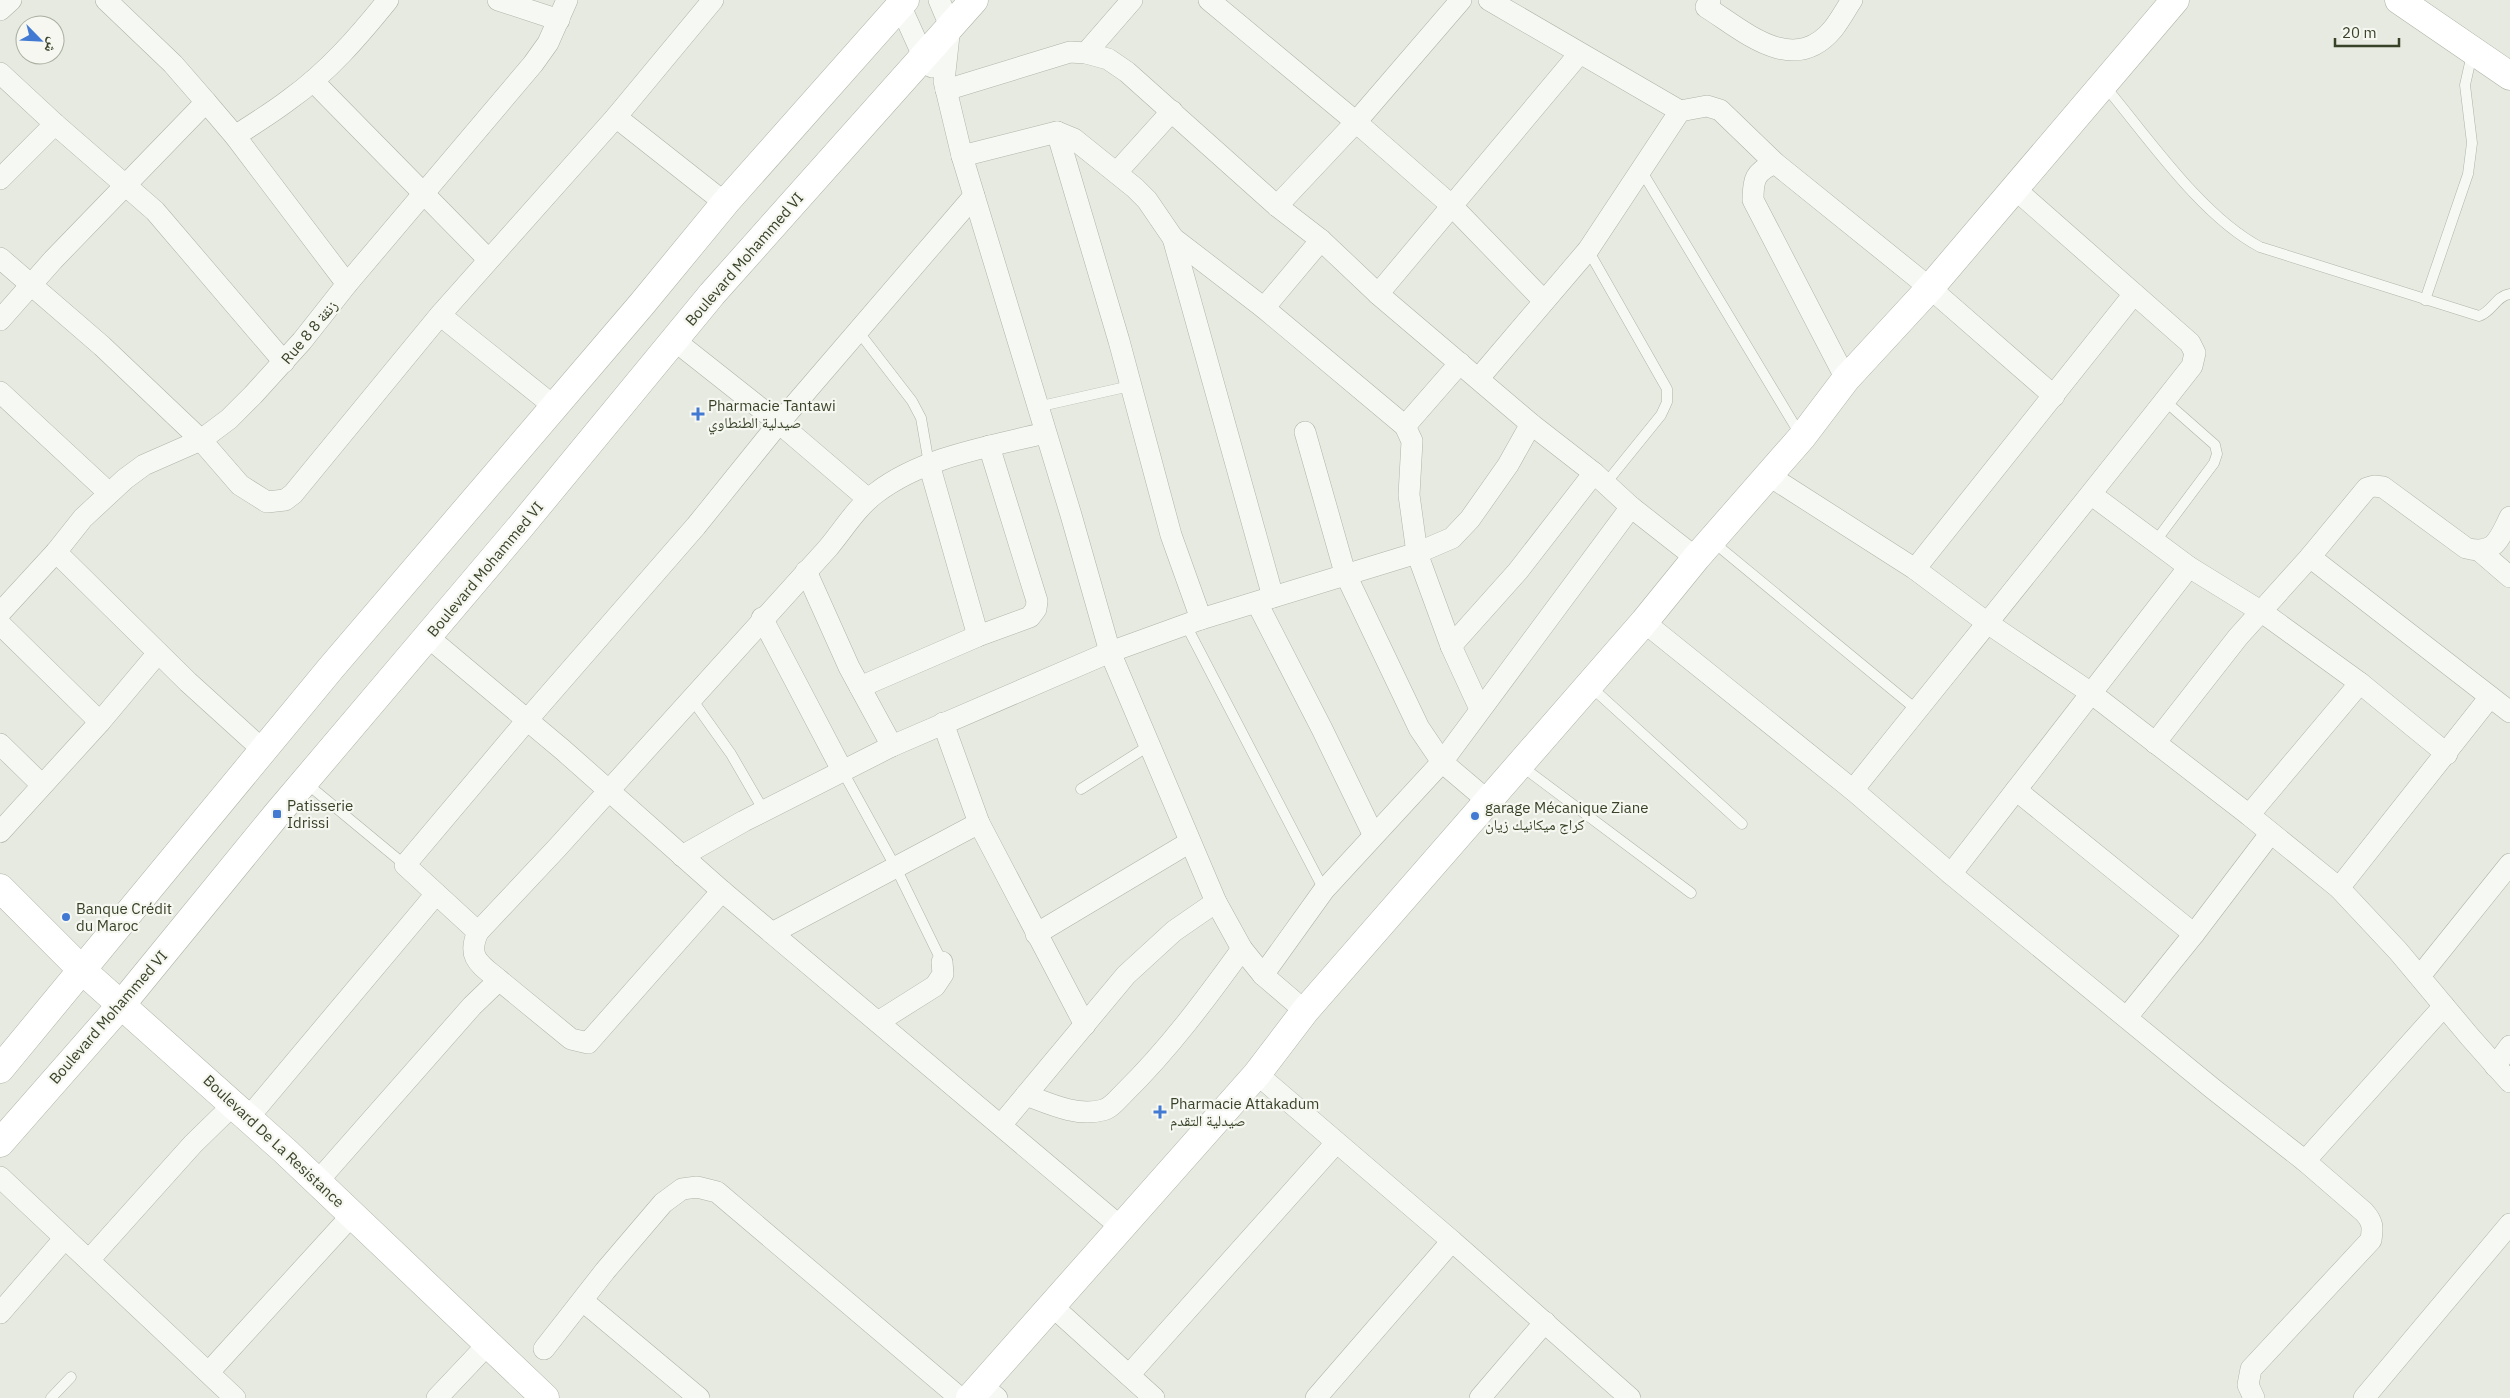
<svg xmlns="http://www.w3.org/2000/svg" width="2510" height="1398" font-family="'IBM Plex Sans','Noto Naskh Arabic',sans-serif">
  <style>
    .lines { fill: none; stroke-linecap: round; stroke-linejoin: round }
    .lane-casing { stroke: #aeb4a6; stroke-width: 11 }
    .street-casing { stroke: #aeb4a6; stroke-width: 22 }
    .secondary-casing { stroke: #aeb4a6; stroke-width: 29 }
    .lane { stroke: #f6f8f4; stroke-width: 10 }
    .street { stroke: #f6f8f4; stroke-width: 21 }
    .secondary { stroke: #fff; stroke-width: 28 }
    .poi-dot { fill: #4279d2; stroke: #f5f7f0; stroke-width: 2 }
    .labels { text-anchor: middle; dominant-baseline: central; stroke-width: 4.5; stroke-linejoin: round; paint-order: stroke }
    .street-label { font-size: 15px; fill: #384228; stroke: #f5f7f0 }
    .poi-label { font-size: 15px; fill: #384228; stroke: #f5f7f0; text-anchor: start }
  </style>
  <rect width="100%" height="100%" fill="#e6eae1"/>
  <g class="lines">
    <g class="lane-casing">
      <g id="lane">
        <path d="M2104,85C2147,136 2201,216 2260,247L2479,316C2492,312 2496,296 2510,294"/>
        <path d="M1641,170L1801,436"/>
        <path d="M1588,250L1667,389V402L1661,415L1606,483"/>
        <path d="M2425,300L2468,174L2472,143L2465,85L2472,54"/>
        <path d="M858,331L912,401L921,418L929,464"/>
        <path d="M1037,407L1130,386"/>
        <path d="M1712,541L1917,710"/>
        <path d="M2155,542L2214,463L2217,454L2215,445L2165,401"/>
        <path d="M1186,625L1324,890"/>
        <path d="M1590,686L1742,824"/>
        <path d="M691,698L731,754L764,811"/>
        <path d="M1520,765L1691,893"/>
        <path d="M842,770L896,868L942,962"/>
        <path d="M306,783L405,865"/>
        <path d="M1081,789L1150,745"/>
        <path d="M51,1398L71,1377"/>
      </g>
    </g>
    <g class="street-casing">
      <g id="street">
        <path d="M498,0L559,20"/>
        <path d="M901,0L900,5L923,56L932,67"/>
        <path d="M939,0L950,26L944,81L962,156L1071,515L1110,652L1216,902L1242,949L1263,975L1305,1011"/>
        <path d="M1209,0L1356,122L1451,205L1544,301"/>
        <path d="M1489,0L1680,111"/>
        <path d="M1710,0L1706,7C1744,31 1793,77 1833,29C1840,20 1846,9 1852,0"/>
        <path d="M0,10L11,0"/>
        <path d="M1086,53L1132,0"/>
        <path d="M0,73L55,124L155,211L284,362"/>
        <path d="M313,81L488,259"/>
        <path d="M946,90L1070,52L1086,53L1108,59L1127,72L1277,206L1321,240L1378,294L1531,424L1594,473L1631,507L1696,558"/>
        <path d="M206,102L235,136L347,284"/>
        <path d="M616,117L725,203"/>
        <path d="M1057,132L1119,341L1171,535L1201,619"/>
        <path d="M235,136C254,124 273,112 290,99C328,72 359,36 388,0"/>
        <path d="M962,156L1057,132L1074,139L1135,188L1147,200L1173,238L1264,308L1405,426L1412,441L1409,495L1417,553L1451,646L1480,709"/>
        <path d="M1775,163C1755,172 1753,179 1753,200L1846,379"/>
        <path d="M1117,172L1172,111"/>
        <path d="M0,179L55,124"/>
        <path d="M974,196L779,423L696,526L528,719L405,865L478,932L557,848L828,548C843,530 857,507 876,493C923,457 988,447 1045,433"/>
        <path d="M1277,206L1356,122L1461,0"/>
        <path d="M1173,238L1273,597"/>
        <path d="M0,258L102,346L201,440L240,485L267,502L285,500L293,494L440,315L616,117L713,0"/>
        <path d="M1378,294L1579,54"/>
        <path d="M1264,308L1321,240"/>
        <path d="M440,315L555,407"/>
        <path d="M0,320L53,260L206,102L173,64L106,0"/>
        <path d="M674,340L779,423L868,499"/>
        <path d="M1479,378L1588,250L1680,111L1707,106L1720,110L1775,163L1930,288L2054,396"/>
        <path d="M0,392L109,493"/>
        <path d="M1405,426L1460,363"/>
        <path d="M1305,432L1345,573L1419,728L1442,762L1488,801"/>
        <path d="M929,464L978,636"/>
        <path d="M1768,475L1915,569L1986,622L2091,693L2249,815L2339,888L2398,951L2470,1037L2510,1082"/>
        <path d="M2092,495L2189,567L2262,612L2360,683L2447,754"/>
        <path d="M56,552L188,682L263,750"/>
        <path d="M2481,552L2510,577"/>
        <path d="M2310,557L2510,712"/>
        <path d="M1915,569L2134,294"/>
        <path d="M806,571L849,667L892,746"/>
        <path d="M1257,603L1322,729L1373,834"/>
        <path d="M0,613L56,552L83,518L125,479L144,465L201,440L229,419L253,395L302,341L347,284L533,64L548,43L567,0"/>
        <path d="M762,618L842,770"/>
        <path d="M1644,622L1853,790L1951,874L2212,1088L2305,1161L2444,1006"/>
        <path d="M0,624L100,722"/>
        <path d="M428,637L563,750L722,891L1122,1228"/>
        <path d="M1451,646L1518,571L1594,473"/>
        <path d="M860,687L978,636L1030,617L1036,609L1037,601L989,446"/>
        <path d="M943,723L979,823L1085,1025"/>
        <path d="M2155,743L2238,637L2310,557L2367,488L2374,486L2383,487L2466,548C2495,556 2499,539 2510,517"/>
        <path d="M0,744L42,785"/>
        <path d="M1853,790C1966,649 2080,509 2192,366L2195,353L2190,343L2015,189"/>
        <path d="M2016,790L2194,934"/>
        <path d="M2249,815L2360,683"/>
        <path d="M0,832L100,722L158,653"/>
        <path d="M682,856L744,821L892,746L1110,652L1201,619L1417,553L1452,538L1470,519L1508,465L1531,424"/>
        <path d="M1951,874L2189,567"/>
        <path d="M2339,888L2490,697"/>
        <path d="M478,932C466,958 481,965 499,980"/>
        <path d="M772,933L979,823"/>
        <path d="M1036,934L1190,842"/>
        <path d="M1263,975L1324,890L1442,762L1631,507"/>
        <path d="M2420,976L2510,864"/>
        <path d="M2127,1017L2194,934L2270,834"/>
        <path d="M878,1022L935,986L943,974L942,962"/>
        <path d="M2495,1066L2510,1046"/>
        <path d="M1257,1074L1452,1241L1316,1398"/>
        <path d="M1026,1095C1050,1104 1077,1117 1103,1110C1111,1108 1118,1099 1124,1093C1168,1050 1206,999 1242,949"/>
        <path d="M249,1117L436,894"/>
        <path d="M1001,1125L1126,975L1174,931L1216,902"/>
        <path d="M0,1177L235,1398"/>
        <path d="M318,1181L472,1006L499,980L571,1039L588,1043L722,891"/>
        <path d="M1452,1241L1630,1398"/>
        <path d="M89,1260L193,1144L234,1104"/>
        <path d="M583,1301L699,1398"/>
        <path d="M1051,1305L1154,1398"/>
        <path d="M0,1313L65,1238"/>
        <path d="M544,1349L605,1271L663,1203L682,1189L697,1187L717,1192L960,1398"/>
        <path d="M209,1372L353,1214"/>
        <path d="M1129,1375L1336,1143"/>
        <path d="M980,1384L997,1398"/>
        <path d="M437,1398L488,1344"/>
        <path d="M1480,1398L1545,1322"/>
        <path d="M2254,1398L2248,1385L2251,1369L2371,1240C2373,1227 2373,1222 2364,1212L2305,1161"/>
        <path d="M2364,1398L2510,1224"/>
      </g>
    </g>
    <g class="secondary-casing">
      <g id="secondary">
        <path d="M2399,0L2510,76"/>
        <path d="M0,888L83,971L285,1151L545,1398"/>
        <path d="M0,1069L331,668L642,304L725,203L905,0"/>
        <path d="M0,1143L121,1005L277,814L521,526L712,294L974,0"/>
        <path d="M970,1398L1257,1074L1305,1011L1644,622L1696,558L1802,437L1846,379L1930,288L2175,0"/>
      </g>
    </g>
    <use href="#lane" class="lane"/>
    <use href="#street" class="street"/>
    <use href="#secondary" class="secondary"/>
  </g>
  <g class="poi-dot">
    <path d="M695.5 406.5h5v5h5v5h-5v5h-5v-5h-5v-5h5z"/>
    <rect x="272" y="809" width="10" height="10" rx="2.5"/>
    <circle cx="1475" cy="816" r="5"/>
    <circle cx="66" cy="917" r="5"/>
    <path d="M1157.5 1104.5h5v5h5v5h-5v5h-5v-5h-5v-5h5z"/>
  </g>
  <g class="labels">
    <g class="street-label">
      <text transform="translate(744 259) rotate(-49)">Boulevard Mohammed VI</text>
      <text transform="translate(309 332) rotate(-50)">Rue 8 8 زنقة</text>
      <text transform="translate(485 569) rotate(-50)">Boulevard Mohammed VI</text>
      <text transform="translate(108 1017) rotate(-49)">Boulevard Mohammed VI</text>
      <text transform="translate(274 1141) rotate(43)">Boulevard De La Resistance</text>
    </g>
    <g class="poi-label">
      <text x="708" y="405">Pharmacie Tantawi<tspan x="708" dy="17">صيدلية الطنطاوي</tspan></text>
      <text x="287" y="805">Patisserie<tspan x="287" dy="17">Idrissi</tspan></text>
      <text x="1485" y="807">garage Mécanique Ziane<tspan x="1485" dy="17">كراج ميكانيك زيان</tspan></text>
      <text x="76" y="908">Banque Crédit<tspan x="76" dy="17">du Maroc</tspan></text>
      <text x="1170" y="1103">Pharmacie Attakadum<tspan x="1170" dy="17">صيدلية التقدم</tspan></text>
    </g>
  </g>
  <g transform="translate(40 40) rotate(114)"><circle r="24" fill="#f5f7f0" stroke="#a9afa0"/>
  <path d="M0-4L9 19L0 12L-9 19Z" fill="#4279d2"/>
  <text y="-8" font-size="14" font-weight="bold" text-anchor="middle" fill="#384228">ش</text>
  </g>
  <path d="M2335 38v8h64v-8" fill="none" stroke="#384228" stroke-width="2.5"/>
  <text x="2342" y="38" font-size="15" fill="#384228" stroke="#f5f7f0" stroke-width="4" paint-order="stroke">20 m</text>
</svg>
